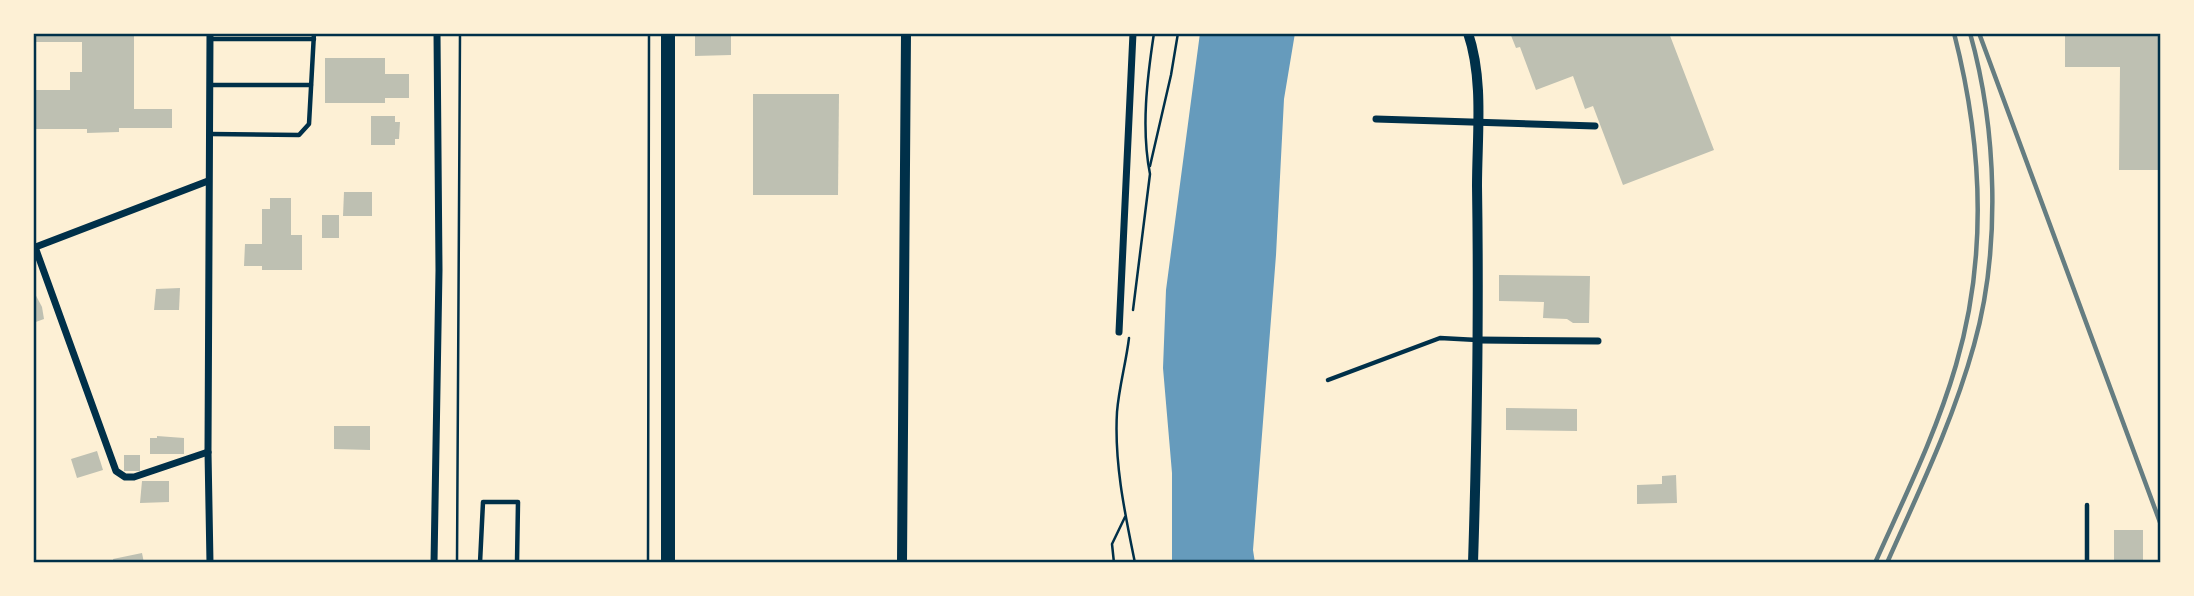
<svg xmlns="http://www.w3.org/2000/svg" width="2194" height="596" font-family="Inter,sans-serif">
  <style>
    .water { fill: #669bbc }
    .building { fill: #bec0b2 }
    .lines { fill: none; stroke-linecap: round; stroke-linejoin: round }
    .path { stroke: #003049; stroke-width: 2.5 }
    .service { stroke: #003049; stroke-width: 4.5 }
    .minor { stroke: #003049; stroke-width: 7 }
    .tertiary { stroke: #003049; stroke-width: 10 }
    .trunk { stroke: #003049; stroke-width: 14 }
    .rail { stroke: #657d81; stroke-width: 4.5 }
    .neatline { fill: none; stroke: #003049; stroke-width: 2.5 }
  </style>
  <rect width="100%" height="100%" fill="#fdf0d5"/>
  <path class="water" d="M1200,33H1295L1284,99L1276,255L1253,550L1255,563H1172V473L1163,368L1166,290Z"/>
  <g class="building">
    <path d="M33,33H134V109H172V128H119V132L87,133V129H33V90H70V72H82V42H33Z"/>
    <path d="M695,33H731V55L695,56Z"/>
    <path d="M1510,33H1669L1714,150L1623,185L1593,106L1585,109L1573,76L1536,90L1520,47L1516,48Z"/>
    <path d="M2065,33H2161V170H2119L2120,67H2065Z"/>
    <path d="M325,58H385V74H409V98H385V103H325Z"/>
    <path d="M753,94H839L838,195H753Z"/>
    <path d="M371,116H395V122H400L399,139H395V145H371Z"/>
    <path d="M344,192H372V216H343Z"/>
    <path d="M270,198H291V235H302V270H262V266H244L245,244H262V209H270Z"/>
    <rect x="322" y="215" width="17" height="23"/>
    <path d="M1499,275L1590,276L1589,323H1573L1567,319L1543,318L1544,302L1499,301Z"/>
    <path d="M180,288L179,310H154L156,289Z"/>
    <path d="M33,290L42,307L44,319L33,323Z"/>
    <path d="M1506,408L1577,409V431L1506,430Z"/>
    <path d="M334,426H370V450L334,449Z"/>
    <path d="M157,436L184,438V454H150V438H157Z"/>
    <path d="M97,451L103,470L77,478L71,459Z"/>
    <rect x="124" y="455" width="16" height="16"/>
    <path d="M1676,475L1677,503L1637,504V485L1662,484V476Z"/>
    <path d="M142,481H169V502L140,503Z"/>
    <rect x="2114" y="530" width="29" height="33"/>
    <path d="M142,553L144,563H114L113,559Z"/>
  </g>
  <g class="lines">
    <g class="path">
      <path d="M1150,166L1171,75L1178,33"/>
      <path d="M1133,310L1150,174C1141,129 1147,79 1154,33"/>
      <path d="M1129,338C1126,363 1119,387 1117,412C1114,463 1125,514 1135,563"/>
      <path d="M457,563L460,33"/>
      <path d="M648,563L649,33"/>
      <path d="M1114,563L1112,544L1125,517"/>
    </g>
    <g class="service">
      <path d="M211,39H314"/>
      <path d="M210,85H311"/>
      <path d="M210,134L299,135L309,124L314,33"/>
      <path d="M1328,380L1440,338L1477,340"/>
      <path d="M2087,505V563"/>
      <path d="M480,563L483,502H518L517,563"/>
    </g>
    <g class="minor">
      <path d="M210,33L208,452L210,563"/>
      <path d="M1376,119L1595,126"/>
      <path d="M35,247L116,471L125,477H134L208,452"/>
      <path d="M33,248L208,181"/>
      <path d="M1119,332L1133,33"/>
      <path d="M1479,340L1598,341"/>
      <path d="M434,563L439,270L437,33"/>
    </g>
    <g class="tertiary">
      <path d="M1468,33C1484,80 1477,136 1477,186C1479,312 1477,437 1473,563"/>
      <path d="M902,563L906,33"/>
    </g>
    <path class="trunk" d="M668,563V33"/>
    <g class="rail">
      <path d="M1979,33L2161,525"/>
      <path d="M1875,563C1904,498 1936,434 1956,365C1988,256 1982,142 1954,33"/>
      <path d="M1887,563C1919,491 1953,421 1974,345C2001,249 1997,129 1970,33"/>
    </g>
  </g>
  <rect width="2194" height="596" fill="none" stroke="#fdf0d5" stroke-width="70"/>
  <rect x="35" y="35" width="2124" height="526" class="neatline"/>
</svg>
